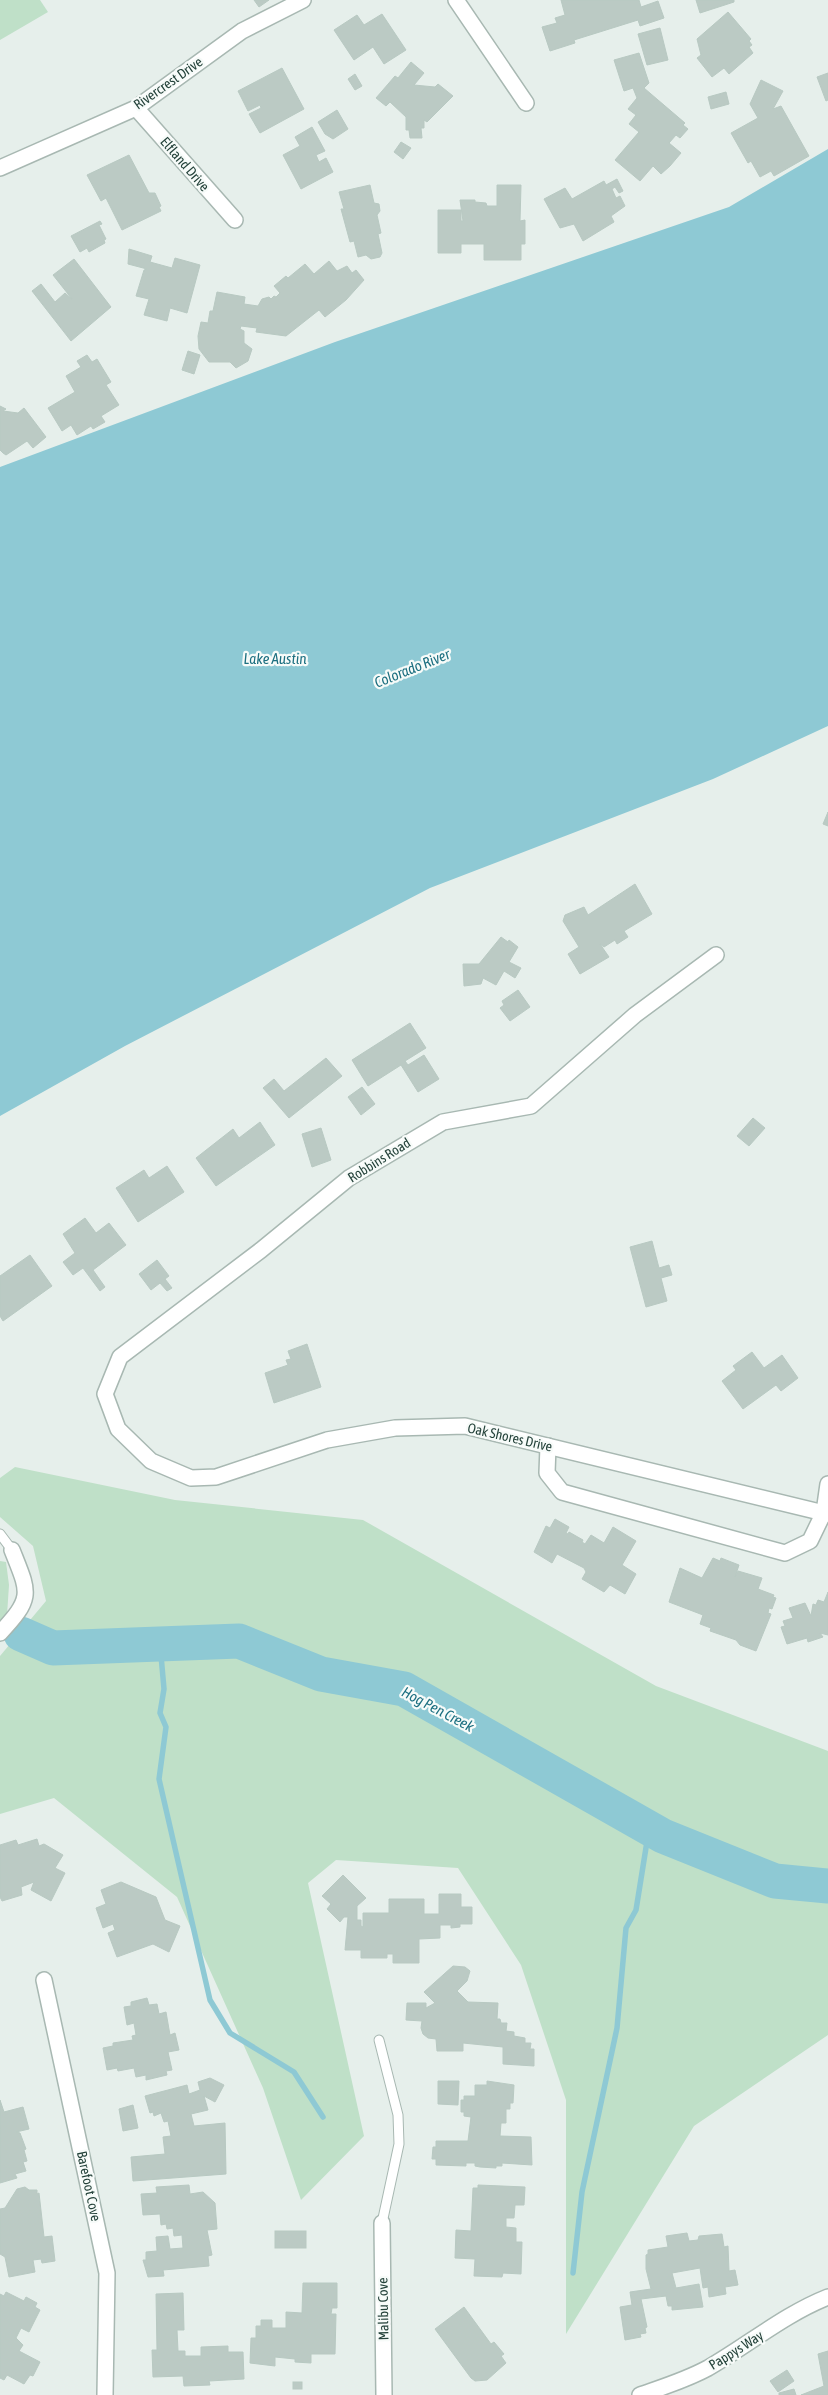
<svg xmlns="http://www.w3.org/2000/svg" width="828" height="2395" font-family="'Asap Condensed',sans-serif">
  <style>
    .green { fill: #bfe0c8 }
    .water { fill: #8ec9d4 }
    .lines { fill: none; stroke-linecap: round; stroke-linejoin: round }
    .stream { stroke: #8ec9d4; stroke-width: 5.5 }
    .river { stroke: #8ec9d4; stroke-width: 35 }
    .building { fill: #bbcac4; stroke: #b8c9c2 }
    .service-casing { stroke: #a8b8b2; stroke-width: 11 }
    .minor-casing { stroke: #a8b8b2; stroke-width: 18 }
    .service { stroke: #fff; stroke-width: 9 }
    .minor { stroke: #fff; stroke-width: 15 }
    .labels { text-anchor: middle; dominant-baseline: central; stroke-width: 4.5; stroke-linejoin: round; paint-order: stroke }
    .street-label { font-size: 14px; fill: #24423a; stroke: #f7fbf9 }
    .water-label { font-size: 15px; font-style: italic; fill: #1c6f80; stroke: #f7fbf9 }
  </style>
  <rect width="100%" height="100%" fill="#e6efeb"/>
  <g class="green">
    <path d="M0,0H40L48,12L0,40Z"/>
    <path d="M15,1467L175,1500L363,1520L656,1686L828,1751V2035L694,2126L566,2334V2100L521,1965L458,1868L336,1860L308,1883L364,2136L301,2200L263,2088L177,1897L54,1798L0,1814V1656L46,1601L33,1546L0,1517V1478Z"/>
    <path d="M0,1561L6,1562L9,1585L7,1615L0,1622Z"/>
  </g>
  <path class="water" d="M828,149V726L713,779L430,888L125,1046L0,1116V467L335,342L729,207Z"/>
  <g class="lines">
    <g class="stream">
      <path d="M160,1644L164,1689L160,1713L166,1727L159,1779L210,2000L230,2033L294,2072L323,2117"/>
      <path d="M573,2273L582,2192L617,2028L626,1928L636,1910L649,1829"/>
    </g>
    <path class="river" d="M21,1634L53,1648L239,1641L321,1674L404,1689L663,1836L775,1881L828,1886"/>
  </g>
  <g class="building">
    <path d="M254,0H269L259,7Z"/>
    <path d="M561,0H639L641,7L658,1L664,18L640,26L638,20L574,40L575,43L550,51L542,27L557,23L555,18L565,15Z"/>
    <path d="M696,0H734V2L700,13Z"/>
    <path d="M728,12L751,39L749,41L752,45L749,47L753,53L729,74L724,68L712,77L697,58L701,55L697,39Z"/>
    <path d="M382,14L406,50L384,64L373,47L354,60L334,30L357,15L364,25Z"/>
    <path d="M660,28L668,60L647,65L638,34Z"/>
    <path d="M639,53L649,83L644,88L685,123L683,125L688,129L680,138L676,135L669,143L681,153L670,166L661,174L653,166L640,181L615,160L639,132L629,124L636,115L628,109L637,98L633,88L624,91L614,60Z"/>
    <path d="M411,62L424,73L414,85L435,87L438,84L453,96L427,122L424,120V128H421L422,138H410L409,130H406V117L390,102L386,106L376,98L395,76L398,78Z"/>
    <path d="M282,68L304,109L260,133L249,114L261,108L260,105L248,111L238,91Z"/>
    <path d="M828,73V100L826,101L817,77Z"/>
    <path d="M355,74L362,86L355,90L348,79Z"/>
    <path d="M761,80L783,91L773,109L781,106L809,156L774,176L771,171L760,177L751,161L748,163L731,133L758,118L750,104Z"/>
    <path d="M726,92L729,104L711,109L708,97Z"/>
    <path d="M337,110L348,129L333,139L325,134L318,122Z"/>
    <path d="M312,127L325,151L316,155L319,162L326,158L333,172L301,189L283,155L300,146L295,137Z"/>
    <path d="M401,142L411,148L403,159L394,152Z"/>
    <path d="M129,155L149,193H155L161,206L159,207L161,211L122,230L106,198L101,201L87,175Z"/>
    <path d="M617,179L623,191L619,193L615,187L612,189L616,198L620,196L625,206L611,216L614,222L583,241L574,224L560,228L544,199L565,188L572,199L604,181L606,185Z"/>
    <path d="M370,185L374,203L379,204L380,211L377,215L381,233L378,234L382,253L380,257L371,259L366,255L358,257L354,241L350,242L341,209H344L339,192Z"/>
    <path d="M497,185H521L520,221L525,220V244H521V260H484V244H461V253H438V210H461V221H463L460,200H475V202L486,203L487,206H497Z"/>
    <path d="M100,221L102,224L99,225L106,239L104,240L105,243L89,252L87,248L80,252L71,236Z"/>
    <path d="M129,249L152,256L150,262L172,268L175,258L200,265L187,313L170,308L167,321L144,315L149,299L136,296L144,270L147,269L128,264Z"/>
    <path d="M74,259L111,307L71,341L32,291L41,284L55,302L65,293L72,299L53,275Z"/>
    <path d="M329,261L337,271L347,266L352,273L356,270L364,280L346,300L325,317L319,310L286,336L256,332L257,328L241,326L240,329L244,331V343L252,349L248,361L236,368L230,362H209L199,349L198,336L201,322L208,323L210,311H213L217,292L245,297L244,304L258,306L262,299L269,297L271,299L274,296L276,297L280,293L274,286L286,276L288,278L305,264L314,274Z"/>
    <path d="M188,351L200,355L194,374L182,370Z"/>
    <path d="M87,355L92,362L97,359L111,382L106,385L119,405L101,416L105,422L93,429L91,426L77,435L71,425L62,431L48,408L75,392L66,376L81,367L77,361Z"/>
    <path d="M0,406L6,409L3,411L18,413L24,408L46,437L33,448L27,441L6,455L3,453L0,450Z"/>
    <path d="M828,812V826L823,824Z"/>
    <path d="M635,884L652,914L624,931L628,937L617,944L615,940L604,947L600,944L609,957L580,974L568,954L579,947L563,921L565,915L584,907L588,915Z"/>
    <path d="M501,937L508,942L509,940L518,947L509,962L521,968L515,978L504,971L496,985L483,978L481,984L464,986L463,964H479Z"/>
    <path d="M518,990L530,1007L510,1021L500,1008L504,1005L502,1001Z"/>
    <path d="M410,1023L426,1048L405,1061L408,1065L424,1055L439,1079L418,1092L401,1065L368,1086L352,1060Z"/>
    <path d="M326,1058L342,1076L289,1118L263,1088L274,1079L284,1091Z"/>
    <path d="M362,1087L375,1104L361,1115L348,1097Z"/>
    <path d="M753,1118L765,1128L749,1146L737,1136Z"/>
    <path d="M260,1122L275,1145L216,1186L196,1158L233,1129L239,1138Z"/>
    <path d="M321,1128L331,1160L312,1167L302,1134Z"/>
    <path d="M167,1166L184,1192L138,1222L116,1188L144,1170L149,1178Z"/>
    <path d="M85,1218L96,1233L109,1223L126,1245L93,1270L105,1287L100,1291L83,1268L73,1275L63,1262L75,1253L63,1234Z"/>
    <path d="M652,1241L659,1268L669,1265L672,1275L661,1278L667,1301L646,1307L630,1247Z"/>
    <path d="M30,1255L52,1286L3,1321L0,1316V1276Z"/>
    <path d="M157,1260L169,1276L165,1279L172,1288L167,1291L160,1283L151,1290L139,1274Z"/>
    <path d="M307,1344L321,1387L274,1403L265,1373L288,1365L286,1360L291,1359L288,1351Z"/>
    <path d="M752,1352L764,1368L782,1355L798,1378L781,1391L776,1385L743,1409L722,1381L736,1370L733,1366Z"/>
    <path d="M555,1519L569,1527L566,1533L568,1534L569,1532L583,1540L582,1542L585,1544L591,1535L604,1543L613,1527L636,1541L622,1565L636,1574L625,1594L610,1585L604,1592L582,1579L586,1572L584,1568L557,1554L552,1563L534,1552L546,1526L550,1528Z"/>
    <path d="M713,1558L720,1561L721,1558L739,1565L735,1577L738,1571L762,1578L758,1589L774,1595L773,1597L776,1598L772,1609L769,1608L768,1613L771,1614L756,1651L740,1645L736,1640L710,1631L711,1628L700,1624L703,1615L669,1602L680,1568L702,1578Z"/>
    <path d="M828,1592V1635L820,1633L823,1637L808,1642L807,1638L787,1644L781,1627L785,1626L783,1621L793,1618L789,1608L805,1603L811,1616L813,1604L816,1605L818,1600L824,1602Z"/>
    <path d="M37,1839L39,1846L44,1844L63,1855L55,1868L65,1873L51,1901L31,1890L34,1882L21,1887L22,1895L2,1901L0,1897V1845L16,1840L18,1845Z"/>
    <path d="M343,1875L366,1898L357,1906V1920H361V1926L363,1927V1913H389V1899H424V1914H439V1894H461V1907H472V1924H460V1927L451,1928V1925H440V1938L419,1939V1963H393V1954H387V1958H361V1950H345L348,1917H344L340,1922L327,1909L331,1904L322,1896Z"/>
    <path d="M121,1882L156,1897L165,1920L180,1926L169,1952L153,1944L117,1957L108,1933L115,1930L113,1924L103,1928L96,1908L106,1904L101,1890Z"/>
    <path d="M453,1966L465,1967L470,1971L467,1981L457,1991L468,2002L498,2003L497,2019H500L501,2023H507L506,2031L514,2032V2036L525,2038V2043H531L530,2049H534V2066L503,2064V2047L463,2043V2051H437L436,2039L428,2038L423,2034L421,2028L422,2021L406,2020L407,2003H426V2008L435,2003L424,1992Z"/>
    <path d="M147,1998L149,2005L157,2004L159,2014L166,2012L170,2035L175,2033L179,2050L168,2052L172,2070L166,2071L167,2075L146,2080V2075L136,2077L134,2068L118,2071L117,2068L107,2070L103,2048L113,2046V2043L133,2040L132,2036L136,2035L134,2023L127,2025L124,2007L131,2006V2002Z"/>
    <path d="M210,2078L224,2085L215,2102L204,2096L208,2110L191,2114L194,2126L225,2123L226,2174L133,2181L131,2157L165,2154L163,2137L171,2136L168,2121L164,2122L161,2113L154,2116L153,2112L150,2113L145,2096L187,2085L189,2094L200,2090L198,2082Z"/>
    <path d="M438,2081H459L458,2105L438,2104Z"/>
    <path d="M487,2081L514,2085L513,2103H510V2109H506V2123H501L500,2136L531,2137L532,2165L502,2163V2166H496V2168L480,2167L475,2166V2163H466V2166L436,2165V2159H432L433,2147H436V2141H468L471,2117L464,2116V2112H461V2100H464V2096H475V2085H487Z"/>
    <path d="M0,2100L4,2112L23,2107L29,2129L16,2132L20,2133L26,2149L24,2150L27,2161L23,2162L26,2171L15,2174L17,2178L0,2183Z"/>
    <path d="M133,2105L138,2128L123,2131L119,2109Z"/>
    <path d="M189,2185L190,2194L203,2192L215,2203L217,2229L207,2230L212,2255L208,2256L209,2266L163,2270L164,2276L148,2277L143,2260H146V2252L157,2251L156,2237L168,2236L170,2249L183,2248L182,2235L174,2236L173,2228L167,2229L166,2224L161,2225L160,2214L143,2215L141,2194L157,2193L156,2187Z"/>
    <path d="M478,2185L525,2187L524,2205H515L514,2218H506V2227L516,2228V2242H522L521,2274L503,2273L502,2277L474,2276L475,2259L455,2258L456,2230L471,2231L473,2188H478Z"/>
    <path d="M25,2187L29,2190H37V2194L39,2193L44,2237L52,2236L55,2261L42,2263L41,2259L33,2260L35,2272L9,2277L5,2257L0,2254V2209L5,2208L17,2189Z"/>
    <rect x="275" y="2231" width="31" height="17"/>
    <path d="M687,2233L689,2241L698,2240L699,2236L722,2234L724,2247L728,2246L729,2271L735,2270L738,2285L725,2287L726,2294L709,2297L708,2287L703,2288L700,2268L672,2273L676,2288L699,2284L703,2307L672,2310V2306H668L666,2296L641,2299L647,2327L645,2328L646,2333L640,2334L641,2337L625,2340L620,2307L632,2305L630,2292L651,2289L646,2269V2255L648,2254V2250L668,2247L666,2236Z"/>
    <path d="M303,2283H337V2308H332L331,2314H336L335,2354H311V2363L295,2362V2359L275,2357V2366L250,2363L251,2338H256V2326H261V2320H272V2328H286V2312L302,2313Z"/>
    <path d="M6,2292L24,2301L26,2297L37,2303L35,2307L40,2310L29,2332L21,2328L16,2338L23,2345L19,2351L40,2362L33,2376L30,2375L24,2384L7,2375L4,2380L0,2378V2294L4,2296Z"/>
    <path d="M183,2293L184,2330H177L178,2351H185V2356H201V2347L228,2346V2352H243L244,2379L209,2381L210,2385L184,2386L183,2376L153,2377L152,2350H157L156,2294Z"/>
    <path d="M464,2307L491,2344L494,2342L504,2354L501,2356L506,2363L487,2380L475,2381L471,2378L435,2329Z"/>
    <path d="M828,2351V2395H801L824,2386L818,2354Z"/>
    <path d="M787,2370L794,2381L778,2392L770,2381Z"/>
    <rect x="293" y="2382" width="9" height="7"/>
    <path d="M794,2389L796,2395H779V2393Z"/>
  </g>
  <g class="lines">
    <g class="service-casing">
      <g id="service">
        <path d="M0,1534L12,1550"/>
        <path d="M379,2040L398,2115L399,2144L382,2223"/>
      </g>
    </g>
    <g class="minor-casing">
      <g id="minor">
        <path d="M456,0L526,103"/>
        <path d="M136,108L235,220"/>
        <path d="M0,168L136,108L242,31L303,0"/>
        <path d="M716,955L635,1015L531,1106L443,1122L349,1178L261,1250L120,1357L105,1394L118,1429L151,1461L191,1478L216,1477L327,1440L395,1428L465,1426L828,1514"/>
        <path d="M548,1446L547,1473L562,1492L785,1553L810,1541L824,1512L828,1484"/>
        <path d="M0,1633C34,1597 29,1593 12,1550"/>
        <path d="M44,1980L107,2273L105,2395"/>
        <path d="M382,2223L384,2395"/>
        <path d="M640,2395C663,2387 686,2380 708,2368C748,2345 785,2314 828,2297"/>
      </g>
    </g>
    <use href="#service" class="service"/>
    <use href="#minor" class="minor"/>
  </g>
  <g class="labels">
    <g class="street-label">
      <text transform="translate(168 83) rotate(-35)">Rivercrest Drive</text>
      <text transform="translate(185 164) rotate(49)">Elfland Drive</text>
      <text transform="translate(379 1160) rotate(-32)">Robbins Road</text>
      <text transform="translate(510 1437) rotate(13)">Oak Shores Drive</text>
      <text transform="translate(89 2186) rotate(78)">Barefoot Cove</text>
      <text transform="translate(383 2309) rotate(-91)">Malibu Cove</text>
      <text transform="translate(736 2350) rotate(-32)">Pappys Way</text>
    </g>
    <g class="water-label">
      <text x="275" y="658">Lake Austin</text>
      <text transform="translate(412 668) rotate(-22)">Colorado River</text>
      <text transform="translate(438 1709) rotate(28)">Hog Pen Creek</text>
    </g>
  </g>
</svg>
